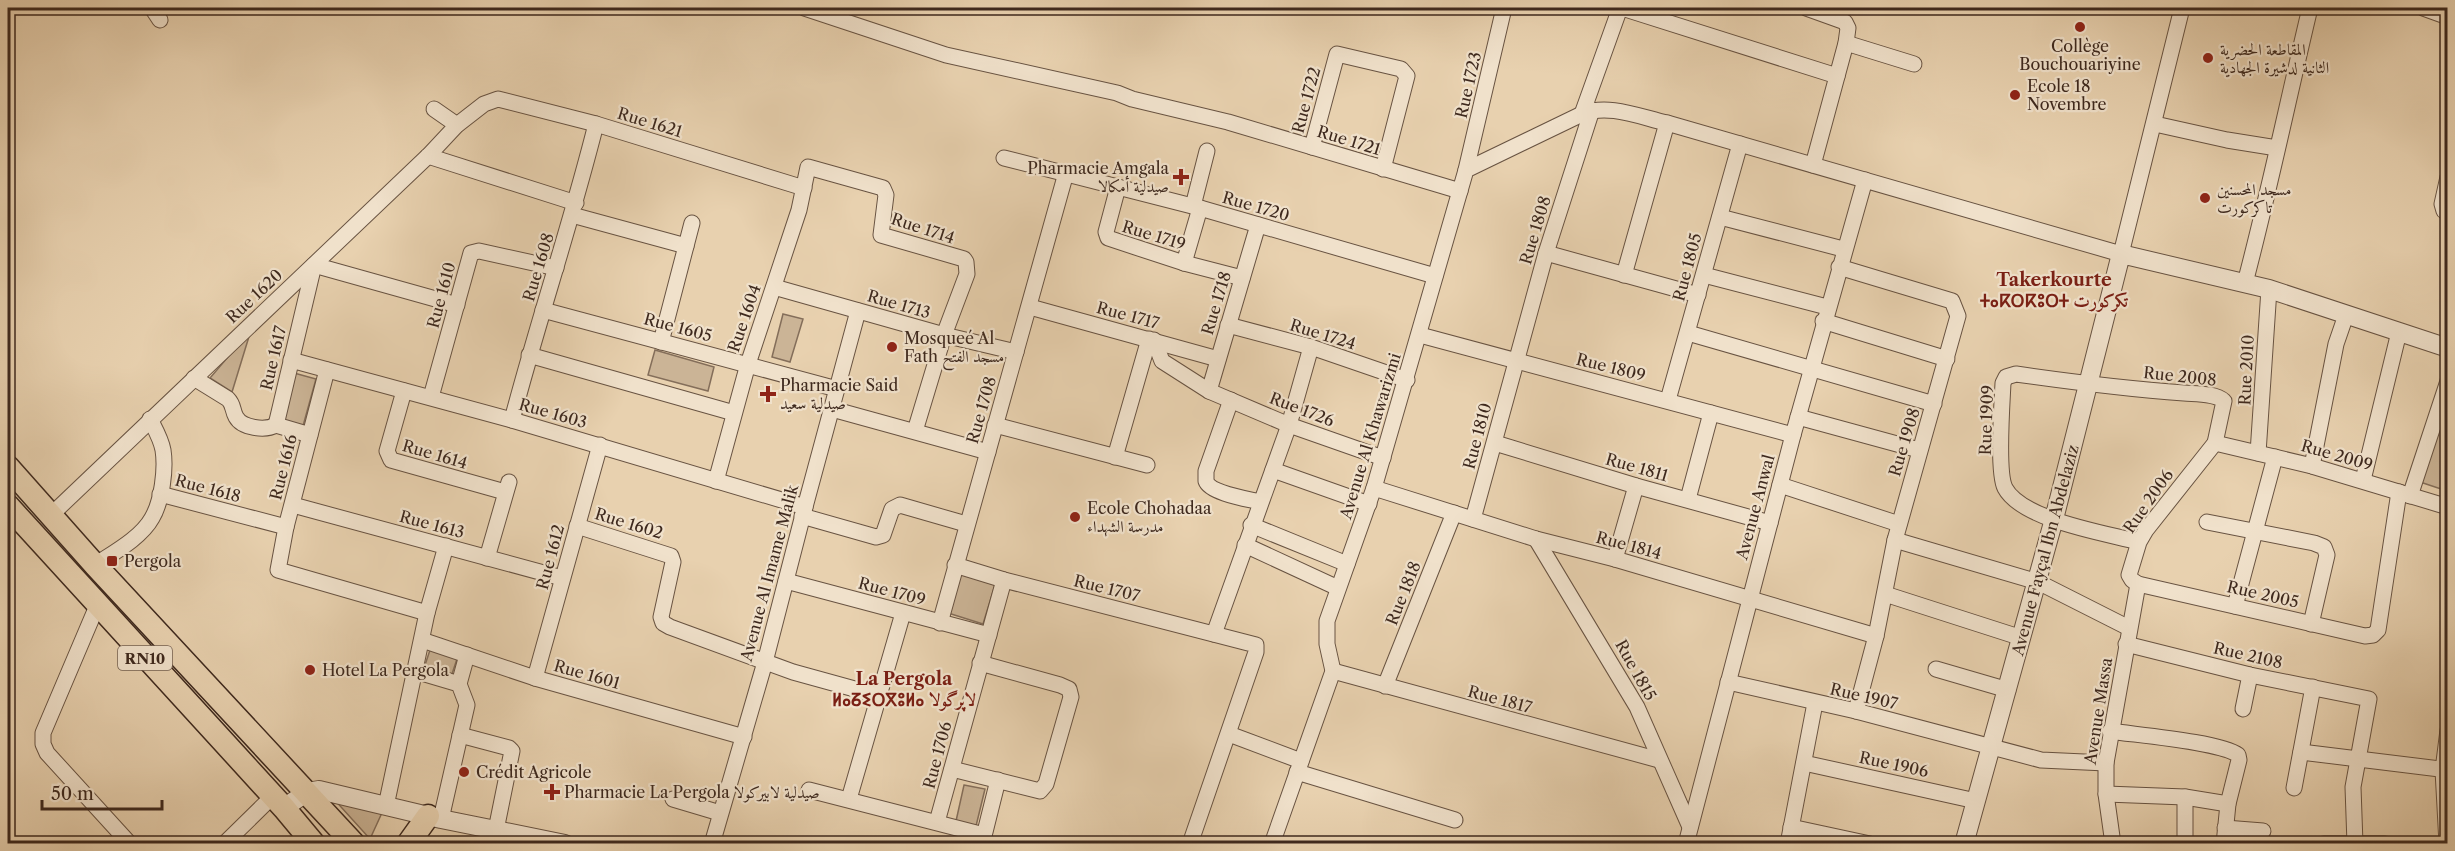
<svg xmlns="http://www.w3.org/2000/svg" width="2455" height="851" font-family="'Libre Caslon Text',Amiri,'Noto Sans Tifinagh',serif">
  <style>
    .green { fill: #cbb496; stroke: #846e5a; stroke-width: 1.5 }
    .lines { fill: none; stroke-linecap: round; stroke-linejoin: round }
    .minor-casing { stroke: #685342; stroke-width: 17 }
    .tertiary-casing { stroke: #685342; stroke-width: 20 }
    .primary-casing { stroke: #3e291e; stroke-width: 25 }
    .minor { stroke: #f0e1cb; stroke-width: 15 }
    .tertiary { stroke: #f0e1cb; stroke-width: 18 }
    .primary { stroke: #e8d1af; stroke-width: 22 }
    .poi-dot { fill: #8f2418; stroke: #f0e1cb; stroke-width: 2 }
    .labels { text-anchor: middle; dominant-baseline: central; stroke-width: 4.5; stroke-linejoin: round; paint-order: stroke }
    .shield { fill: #f0e1cb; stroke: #736052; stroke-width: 1.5 }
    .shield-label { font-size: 15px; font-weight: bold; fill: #3e291e }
    .poi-label { font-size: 16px; fill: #3e291e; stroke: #f0e1cb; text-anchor: start }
    .street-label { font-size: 16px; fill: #3e291e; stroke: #f0e1cb }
    .neighbourhood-label { font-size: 18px; font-weight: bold; fill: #7a1f14; stroke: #f0e1cb }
  </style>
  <rect width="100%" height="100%" fill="#e8d1af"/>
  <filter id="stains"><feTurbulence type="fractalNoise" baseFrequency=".00333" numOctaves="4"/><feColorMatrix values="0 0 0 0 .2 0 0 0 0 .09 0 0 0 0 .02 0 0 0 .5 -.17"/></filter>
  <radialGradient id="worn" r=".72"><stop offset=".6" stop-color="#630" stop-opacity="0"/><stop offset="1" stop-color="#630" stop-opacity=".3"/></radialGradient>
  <g class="green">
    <path d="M783,314L803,319L790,362L772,357Z"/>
    <path d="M251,330L232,392L210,378Z"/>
    <path d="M655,350L714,367L708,391L648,375Z"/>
    <path d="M294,373L316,379L303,426L282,421Z"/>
    <path d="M2447,399V491L2420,482Z"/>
    <path d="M961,574L995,585L983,624L948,613Z"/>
    <path d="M431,647L458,656L452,674L425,665Z"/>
    <path d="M964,785L985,789L976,826L956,821Z"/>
    <path d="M322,786L386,804L370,839Z"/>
  </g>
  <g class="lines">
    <g class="minor-casing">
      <g id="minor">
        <path d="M152,8L160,20"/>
        <path d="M804,8L946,55L1117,93L1132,99L1228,122L1460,191"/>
        <path d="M1622,8L1837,76"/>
        <path d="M1806,8L1845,22L1848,28L1846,43L1813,165"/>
        <path d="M2423,8L2448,17"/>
        <path d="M1846,43L1914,64"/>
        <path d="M434,109L457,125"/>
        <path d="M1582,114L1620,8"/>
        <path d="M2155,124L2227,140L2277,148"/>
        <path d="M1312,147L1337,54L1401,69L1407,76L1383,169"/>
        <path d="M428,156L576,203"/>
        <path d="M1004,158L1200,208L1435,276"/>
        <path d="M1466,170L1504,8"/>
        <path d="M2448,177L2442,204L2444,211L2448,213"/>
        <path d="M1118,187L1106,232L1108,238L1184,263L1242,278"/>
        <path d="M1193,206L1207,151"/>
        <path d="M572,215L686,246"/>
        <path d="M1720,217L1843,249"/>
        <path d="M1546,253L1698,295"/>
        <path d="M1184,263L1200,208"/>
        <path d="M314,265L457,305"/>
        <path d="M1839,267L1952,301L1958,316L1895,540L1876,636L1856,711"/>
        <path d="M1624,275L1667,123"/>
        <path d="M1704,275L1827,307"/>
        <path d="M2245,283C2269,192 2288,100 2310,8"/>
        <path d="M774,287L944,335L1016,352"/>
        <path d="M1030,307L1218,359"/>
        <path d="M543,310L837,389"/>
        <path d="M1823,321L1947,359"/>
        <path d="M1228,325L1311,347L1407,380"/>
        <path d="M1688,333L1934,404"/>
        <path d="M1420,335L1793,435"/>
        <path d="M1154,340L1162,361L1209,391L1289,425L1383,458"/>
        <path d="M661,342L692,223"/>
        <path d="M529,355L734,413"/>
        <path d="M291,360L512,420L805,507"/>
        <path d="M327,370L286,527L278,570L427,613"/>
        <path d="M194,378L228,399C234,405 232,410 236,417C242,428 265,431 276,425"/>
        <path d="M404,391L387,451L391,460L505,492"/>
        <path d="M1209,391L1258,225"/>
        <path d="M431,397L471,253L479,251L556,268"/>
        <path d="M1231,400L1206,471C1206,472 1206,480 1206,481C1210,493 1248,499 1260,502"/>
        <path d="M1668,400L1740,144"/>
        <path d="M832,409L988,452"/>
        <path d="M1798,417L1919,450"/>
        <path d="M512,420C538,321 571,224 596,124"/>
        <path d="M276,425L314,265"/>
        <path d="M276,425L310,435"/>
        <path d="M995,425L1147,465"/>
        <path d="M1495,443L1636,486L1770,523"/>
        <path d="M2215,443L2312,466L2448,507"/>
        <path d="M2258,453L2269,289"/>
        <path d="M1115,457L1149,339"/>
        <path d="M2312,466L2336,344L2346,315"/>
        <path d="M1273,470L1369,504"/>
        <path d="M2363,480L2399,332"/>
        <path d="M716,481L748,364L799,210L808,167L883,188L886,195L881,235L964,259L966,262L967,274L944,335L915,431"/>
        <path d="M1780,485L1899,524"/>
        <path d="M1374,488L1536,539L1615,559L1876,636"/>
        <path d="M160,494L286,527"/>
        <path d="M2410,496L2448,381"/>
        <path d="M1688,499L1711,413"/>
        <path d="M293,505L562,578"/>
        <path d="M50,516L428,156L457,125L484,104L498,99L596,124L804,188"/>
        <path d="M802,516L876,537L883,535L892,509L900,505L966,524"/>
        <path d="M1473,519L1546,253L1592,110"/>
        <path d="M2207,522L2314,543L2324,547L2327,555L2311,624"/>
        <path d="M1251,525L1347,564"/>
        <path d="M577,526L671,556L673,562L661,617L663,623L670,627L793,672L880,696"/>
        <path d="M1536,539L1637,707L1690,827"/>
        <path d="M1895,540L2038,582L2129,628"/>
        <path d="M2139,542C2105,533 2022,520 2005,488C1997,472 2002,404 2003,383L2006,377L2016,374C2072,382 2128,389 2184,393C2196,394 2215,393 2224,401L2215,443L2146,530L2139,542L2129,575L2132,580L2138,584L2365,636L2373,635L2378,630L2399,492"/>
        <path d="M1245,545L1338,588"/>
        <path d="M487,558L509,482"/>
        <path d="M1615,559L1636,486"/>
        <path d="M95,565C113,553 141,538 152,518C162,501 166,469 163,450C161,439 155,429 150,419"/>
        <path d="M955,565L1004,580L1256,645V652L1190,844"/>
        <path d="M786,581L989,635"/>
        <path d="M1885,594L2022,638"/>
        <path d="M97,606L43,733V744L47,753L130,844"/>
        <path d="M2235,606L2275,457"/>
        <path d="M940,623L1066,173"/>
        <path d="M1214,634L1289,425L1311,347"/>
        <path d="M422,640L535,678L744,737"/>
        <path d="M2126,644L2250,675L2369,699L2353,787L2355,844"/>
        <path d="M1936,669L2008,690"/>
        <path d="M415,671L459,684L467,705L441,819"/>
        <path d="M1333,671L1659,760"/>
        <path d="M535,678L600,445"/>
        <path d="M1728,682L1856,711L2041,760L2106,763"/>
        <path d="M459,684L467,655"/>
        <path d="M1385,686L1454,513"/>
        <path d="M2243,709L2250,675"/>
        <path d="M2110,731C2136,735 2221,742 2238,755L2239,760L2228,804L2224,844"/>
        <path d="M1229,734L1301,761"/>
        <path d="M460,735L509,748L512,751L496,830"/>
        <path d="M2301,752L2448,770"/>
        <path d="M1804,763L1976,801"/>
        <path d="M952,769L1040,791L1046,784L1071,697L1069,689L1060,685L980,663"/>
        <path d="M1297,772L1455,820"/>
        <path d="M2294,788L2313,687"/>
        <path d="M809,790L984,835"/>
        <path d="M2106,794L2185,797L2228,804"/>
        <path d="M673,799L720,813"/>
        <path d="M849,799L903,613"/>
        <path d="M386,806L427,613L446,546"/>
        <path d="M937,822L1004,580"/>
        <path d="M1791,827L1870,844"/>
        <path d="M2225,828L2263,831"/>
        <path d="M224,844L273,796"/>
        <path d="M712,844L765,662L805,507L858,311"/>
        <path d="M982,844L998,780"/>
        <path d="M1272,844L1333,671L1327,644V621L1374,488L1466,170L1582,114C1608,103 1640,117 1667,123L2121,254L2182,8"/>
        <path d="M1686,844L1793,435L1865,180"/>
        <path d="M1788,844L1815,703"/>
        <path d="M2113,844L2106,794V763L2138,584"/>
        <path d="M2185,844V797"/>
        <path d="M2324,844H2385"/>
        <path d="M2447,844L2443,770L2448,730"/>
      </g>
    </g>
    <g class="tertiary-casing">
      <g id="tertiary">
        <path d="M284,808L307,792L319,790L441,819L565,844"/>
        <path d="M1964,844L2054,519L2121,254L2269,289L2448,348"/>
      </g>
    </g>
    <g class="primary-casing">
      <g id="primary">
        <path d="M8,467L95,565L354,844"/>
        <path d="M8,506L284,808L314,844"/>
        <path d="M408,844L428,816"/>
      </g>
    </g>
    <use href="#minor" class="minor"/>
    <use href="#tertiary" class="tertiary"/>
    <use href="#primary" class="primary"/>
  </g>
  <g class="poi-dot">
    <circle cx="2080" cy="27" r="6"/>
    <circle cx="2208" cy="58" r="6"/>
    <circle cx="2015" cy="95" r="6"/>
    <path d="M1178 168h6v6h6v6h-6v6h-6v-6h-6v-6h6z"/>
    <circle cx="2205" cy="198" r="6"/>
    <circle cx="892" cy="347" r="6"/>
    <path d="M765 385h6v6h6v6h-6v6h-6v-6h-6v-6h6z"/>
    <circle cx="1075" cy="517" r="6"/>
    <rect x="106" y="555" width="12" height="12" rx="3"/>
    <circle cx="310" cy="670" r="6"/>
    <circle cx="464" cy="772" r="6"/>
    <path d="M549 783h6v6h6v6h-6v6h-6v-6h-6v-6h6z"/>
  </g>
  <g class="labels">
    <rect class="shield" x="118" y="646" width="54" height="24" rx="4.5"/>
    <g class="shield-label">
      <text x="145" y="658">RN10</text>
    </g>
    <g class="poi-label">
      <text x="2080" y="46" text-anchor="middle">Collège<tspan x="2080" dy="18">Bouchouariyine</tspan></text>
      <text x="2220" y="49">المقاطعة الحضرية<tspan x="2220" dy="18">الثانية لدشيرة الجهادية</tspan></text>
      <text x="2027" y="86">Ecole 18<tspan x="2027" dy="18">Novembre</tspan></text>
      <text x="1169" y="168" text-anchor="end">Pharmacie Amgala<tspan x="1169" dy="18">صيدلية أمكالا</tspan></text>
      <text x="2217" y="189">مسجد المحسنين<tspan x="2217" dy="18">تاكركورت</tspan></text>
      <text x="904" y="338">Mosqueé Al<tspan x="904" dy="18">Fath مسجد الفتح</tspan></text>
      <text x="780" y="385">Pharmacie Said<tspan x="780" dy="18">صيدلية سعيد</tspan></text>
      <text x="1087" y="508">Ecole Chohadaa<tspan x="1087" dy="18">مدرسة الشهداء</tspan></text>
      <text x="124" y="561">Pergola</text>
      <text x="322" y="670">Hotel La Pergola</text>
      <text x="476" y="772">Crédit Agricole</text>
      <text x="564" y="792">Pharmacie La Pergola صيدلية لابيركولا</text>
    </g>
    <g class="street-label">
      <text transform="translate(1468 85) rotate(-77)">Rue 1723</text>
      <text transform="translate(1306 100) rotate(-75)">Rue 1722</text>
      <text transform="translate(650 122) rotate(17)">Rue 1621</text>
      <text transform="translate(1349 140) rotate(17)">Rue 1721</text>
      <text transform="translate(1256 206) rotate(16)">Rue 1720</text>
      <text transform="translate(923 228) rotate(18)">Rue 1714</text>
      <text transform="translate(1535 230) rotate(-73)">Rue 1808</text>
      <text transform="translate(1154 235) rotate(17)">Rue 1719</text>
      <text transform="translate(538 267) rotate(-73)">Rue 1608</text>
      <text transform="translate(1687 267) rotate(-75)">Rue 1805</text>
      <text transform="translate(441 295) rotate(-75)">Rue 1610</text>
      <text transform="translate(254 296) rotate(-43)">Rue 1620</text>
      <text transform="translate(1216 303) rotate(-73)">Rue 1718</text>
      <text transform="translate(899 304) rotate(16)">Rue 1713</text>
      <text transform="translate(1128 315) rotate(15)">Rue 1717</text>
      <text transform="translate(744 318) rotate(-71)">Rue 1604</text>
      <text transform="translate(678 327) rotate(15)">Rue 1605</text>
      <text transform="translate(1323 334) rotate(17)">Rue 1724</text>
      <text transform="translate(273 358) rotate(-77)">Rue 1617</text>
      <text transform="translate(1611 367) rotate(14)">Rue 1809</text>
      <text transform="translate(2246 370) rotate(-87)">Rue 2010</text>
      <text transform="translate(2180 376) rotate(6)">Rue 2008</text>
      <text transform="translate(1302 409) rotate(21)">Rue 1726</text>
      <text transform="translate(981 410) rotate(-74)">Rue 1708</text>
      <text transform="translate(553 413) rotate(16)">Rue 1603</text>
      <text transform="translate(1986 420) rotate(-88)">Rue 1909</text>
      <text transform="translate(1370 436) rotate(-73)">Avenue Al Khawarizmi</text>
      <text transform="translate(1477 436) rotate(-75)">Rue 1810</text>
      <text transform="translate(1904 442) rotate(-73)">Rue 1908</text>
      <text transform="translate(435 454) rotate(16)">Rue 1614</text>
      <text transform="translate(2337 455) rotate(16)">Rue 2009</text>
      <text transform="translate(283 467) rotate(-76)">Rue 1616</text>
      <text transform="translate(1637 467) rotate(16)">Rue 1811</text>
      <text transform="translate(208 488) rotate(15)">Rue 1618</text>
      <text transform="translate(2148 501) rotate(-55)">Rue 2006</text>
      <text transform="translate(1755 507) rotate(-75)">Avenue Anwal</text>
      <text transform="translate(629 523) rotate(17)">Rue 1602</text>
      <text transform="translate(432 524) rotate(15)">Rue 1613</text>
      <text transform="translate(1629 545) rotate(15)">Rue 1814</text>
      <text transform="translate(2045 550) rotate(-75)">Avenue Fayçal Ibn Abdelaziz</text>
      <text transform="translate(550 557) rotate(-75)">Rue 1612</text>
      <text transform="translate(769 573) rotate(-75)">Avenue Al Imame Malik</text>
      <text transform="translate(1107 588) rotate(14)">Rue 1707</text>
      <text transform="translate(892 591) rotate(15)">Rue 1709</text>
      <text transform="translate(1403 593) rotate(-68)">Rue 1818</text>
      <text transform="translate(2263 594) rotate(13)">Rue 2005</text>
      <text transform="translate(2248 655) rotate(13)">Rue 2108</text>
      <text transform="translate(1636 670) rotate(61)">Rue 1815</text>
      <text transform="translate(587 674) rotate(16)">Rue 1601</text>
      <text transform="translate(1864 696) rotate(13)">Rue 1907</text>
      <text transform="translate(1500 699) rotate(15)">Rue 1817</text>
      <text transform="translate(2098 711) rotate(-81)">Avenue Massa</text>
      <text transform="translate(937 755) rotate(-75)">Rue 1706</text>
      <text transform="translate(1894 764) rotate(12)">Rue 1906</text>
    </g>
    <g class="neighbourhood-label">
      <text x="2054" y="280">Takerkourte<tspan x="2054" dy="21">ⵜⴰⴽⵔⴽⵓⵔⵜ تكركورت</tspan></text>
      <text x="904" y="679">La Pergola<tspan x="904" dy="21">ⵍⴰⵒⵉⵔⴳⵓⵍⴰ لاپرگولا</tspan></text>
    </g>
  </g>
  <rect width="2455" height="851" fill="none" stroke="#e8d1af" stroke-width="30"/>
  <rect x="9" y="9" width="2437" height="833" fill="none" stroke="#3e291e" stroke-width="3"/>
  <rect x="15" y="15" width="2425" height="821" fill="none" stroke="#3e291e" stroke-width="1.5"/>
  <path d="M42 800v9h120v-9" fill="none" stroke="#3e291e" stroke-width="3"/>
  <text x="51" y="800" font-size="18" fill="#3e291e" stroke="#f0e1cb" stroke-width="4.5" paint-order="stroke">50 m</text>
  <rect width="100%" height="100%" filter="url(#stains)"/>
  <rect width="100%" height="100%" fill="url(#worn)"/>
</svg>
